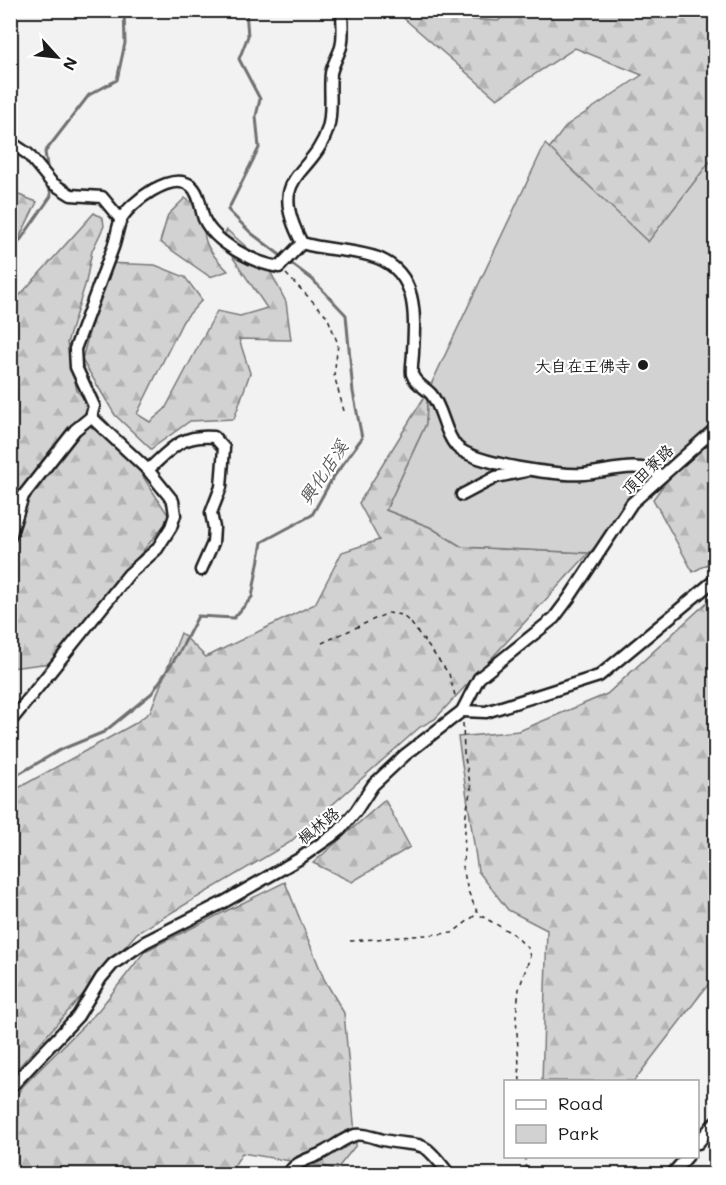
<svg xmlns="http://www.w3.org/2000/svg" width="726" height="1185" font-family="Mali,'LXGW WenKai TC',sans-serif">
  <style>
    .forest { fill: url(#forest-firs); stroke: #777; stroke-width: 1.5 }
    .park { fill: #d2d2d2; stroke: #777; stroke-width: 1.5 }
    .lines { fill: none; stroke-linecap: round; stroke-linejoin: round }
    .stream { stroke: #707070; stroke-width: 3 }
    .minor-casing { stroke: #1c1c1c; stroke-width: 15 }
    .path { stroke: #1c1c1c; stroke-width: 1.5; stroke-dasharray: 4.5 4.5; stroke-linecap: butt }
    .minor { stroke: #fff; stroke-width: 10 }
    .poi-dot { fill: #1c1c1c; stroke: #fff; stroke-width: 2 }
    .labels { text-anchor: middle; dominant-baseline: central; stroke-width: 4.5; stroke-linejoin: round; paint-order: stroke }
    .poi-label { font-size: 16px; fill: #1c1c1c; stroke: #fff; text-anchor: end }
    .street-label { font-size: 16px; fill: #1c1c1c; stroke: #fff }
    .water-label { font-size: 18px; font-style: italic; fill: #5b5b5b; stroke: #fff }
  </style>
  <defs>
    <pattern id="forest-firs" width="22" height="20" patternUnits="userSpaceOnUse" patternTransform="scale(1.5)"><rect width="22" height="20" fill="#d2d2d2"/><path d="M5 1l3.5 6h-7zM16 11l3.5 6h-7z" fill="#b4b4b4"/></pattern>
  </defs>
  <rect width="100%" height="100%" fill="#f2f2f2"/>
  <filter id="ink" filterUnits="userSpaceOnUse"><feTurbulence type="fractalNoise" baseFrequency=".0167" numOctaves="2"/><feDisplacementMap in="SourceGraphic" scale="12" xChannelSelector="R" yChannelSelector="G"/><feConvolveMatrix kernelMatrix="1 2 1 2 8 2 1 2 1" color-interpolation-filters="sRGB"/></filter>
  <g filter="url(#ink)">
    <g class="forest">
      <path d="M511,10L715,11V155L649,243L548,150L567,125L642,75L575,48L497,99L400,15L498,21Z"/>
      <path d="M11,192L37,202L11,255H10Z"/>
      <path d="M185,198L204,211C202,243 206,248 228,271L210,277L160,242L168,215Z"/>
      <path d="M94,213L103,218L104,226L92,251L86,282L67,343L77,391L109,424L170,518L51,663L11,668V305Z"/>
      <path d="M227,230L267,265L286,302L291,340L239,339L250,373L234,419L190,421L151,449L115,415L82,360L107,263L155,265L185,277L202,300L183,321L137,414L150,422L165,409L217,311L240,316L267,308L221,240Z"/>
      <path d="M428,391L426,424L386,510L430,527L462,547L589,553L435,719L420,727L289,843L137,933L11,1076V792L134,724L150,712L181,633L206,657L315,604L342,552L379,540L359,503Z"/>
      <path d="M715,438V560L693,572L653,499L673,473Z"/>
      <path d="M715,595L716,925L710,929L714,977L634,1081H542L547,930L508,910L478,871L458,737L519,731L607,694Z"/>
      <path d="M385,800L410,847L352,882L313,863Z"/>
      <path d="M285,882L324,979L344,1013L356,1145L337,1169L242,1153L229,1174H11V1105L23,1086L98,1011L145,951Z"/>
    </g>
    <path class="park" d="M545,144L648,242L715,155V432L589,553L462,547L430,527L386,510L426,424L428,391Z"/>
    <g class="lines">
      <g class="stream">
        <path d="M246,10L248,36L239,59L260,99L256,116L259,148L228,210L251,233L284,258"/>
        <path d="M48,173L45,152L89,95L117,80L125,43L124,10"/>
        <path d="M10,255L51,196L49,185"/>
        <path d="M10,779L60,750L104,732L152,693L180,651L198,616L234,618L252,597L262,542L312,515L332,479L362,438L353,392L346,315L312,279L289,262"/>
      </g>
      <g class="minor-casing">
        <g id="minor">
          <path d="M342,10C342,22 344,36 341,47C338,56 333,64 331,73C329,91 333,111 328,128C313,178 265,173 302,243C327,251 354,249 378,258C418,274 415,315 413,352C413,358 411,368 412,374C415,384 425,387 431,394C443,408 444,433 457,447C475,464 559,476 584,474C607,472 640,460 660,475"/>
          <path d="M10,142L28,154L52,183L71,195L102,197L121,220"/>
          <path d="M91,417L94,406L76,367L75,349C87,316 100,283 112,250C116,241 117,228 121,219C131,202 170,172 190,185C200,192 200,208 204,219C215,243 254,263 279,267L302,243"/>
          <path d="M148,470C171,449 181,434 214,437L224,448L221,487L211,513L214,528L213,543L201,570"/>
          <path d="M462,495L496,477L526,471"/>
          <path d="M10,537L23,496L75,430L91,417L148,470L173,501L175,515L171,527L157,549L129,574L10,722"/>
          <path d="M462,711L486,712L599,676L716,579"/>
          <path d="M10,1088L78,1016L101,978L113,964L145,942L224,902L299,859L339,831L356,811L373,785L405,755L462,711L479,678L554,618L569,598L632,503L716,428"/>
          <path d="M698,1143L716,1121"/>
          <path d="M288,1174C296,1161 308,1160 322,1153C334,1147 342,1139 355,1135C364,1133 374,1138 383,1140C425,1149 419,1135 449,1174"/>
          <path d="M672,1174L688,1156"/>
        </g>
      </g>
      <g class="path">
        <path d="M286,274L327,316L338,344L334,375L344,411"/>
        <path d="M322,643L388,613L402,615L411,623L449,674L456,699"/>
        <path d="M463,723L464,753L471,788L466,813L463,868L468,891L478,914L513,934L528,948L530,957L519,989L516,1016L520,1082"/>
        <path d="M350,941L452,933L477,914"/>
        <path d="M10,1063L15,1065"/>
        <path d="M525,1156L526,1174"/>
      </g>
      <use href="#minor" class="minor"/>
    </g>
  </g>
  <circle class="poi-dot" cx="643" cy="365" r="6"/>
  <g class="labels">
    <g class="poi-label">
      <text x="631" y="365">大自在王佛寺</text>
    </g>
    <g class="street-label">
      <text transform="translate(647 469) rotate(-44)">頂田寮路</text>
      <text transform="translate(318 825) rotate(-39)">楓林路</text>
    </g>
    <g class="water-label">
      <text transform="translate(323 472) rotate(-56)">興化店溪</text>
    </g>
  </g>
  <rect width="726" height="1185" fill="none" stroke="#fff" stroke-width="36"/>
  <rect x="18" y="18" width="690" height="1149" fill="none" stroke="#1c1c1c" stroke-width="2" filter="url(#ink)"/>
  <rect x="504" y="1080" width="195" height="78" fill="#ffffff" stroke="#a4a4a4" stroke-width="1.5"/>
  <rect x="516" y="1100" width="30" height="9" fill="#ffffff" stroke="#a4a4a4" stroke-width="1.5"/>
  <text x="558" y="1110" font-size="18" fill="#1c1c1c">Road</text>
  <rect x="516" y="1125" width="30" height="18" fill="#d2d2d2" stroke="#a4a4a4" stroke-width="1.5"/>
  <text x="558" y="1140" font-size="18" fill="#1c1c1c">Park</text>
  <g transform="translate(57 57) rotate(117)" stroke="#ffffff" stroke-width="4.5" paint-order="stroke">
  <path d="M0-4.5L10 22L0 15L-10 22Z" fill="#1c1c1c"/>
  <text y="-9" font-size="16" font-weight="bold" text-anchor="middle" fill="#1c1c1c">N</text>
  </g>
</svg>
